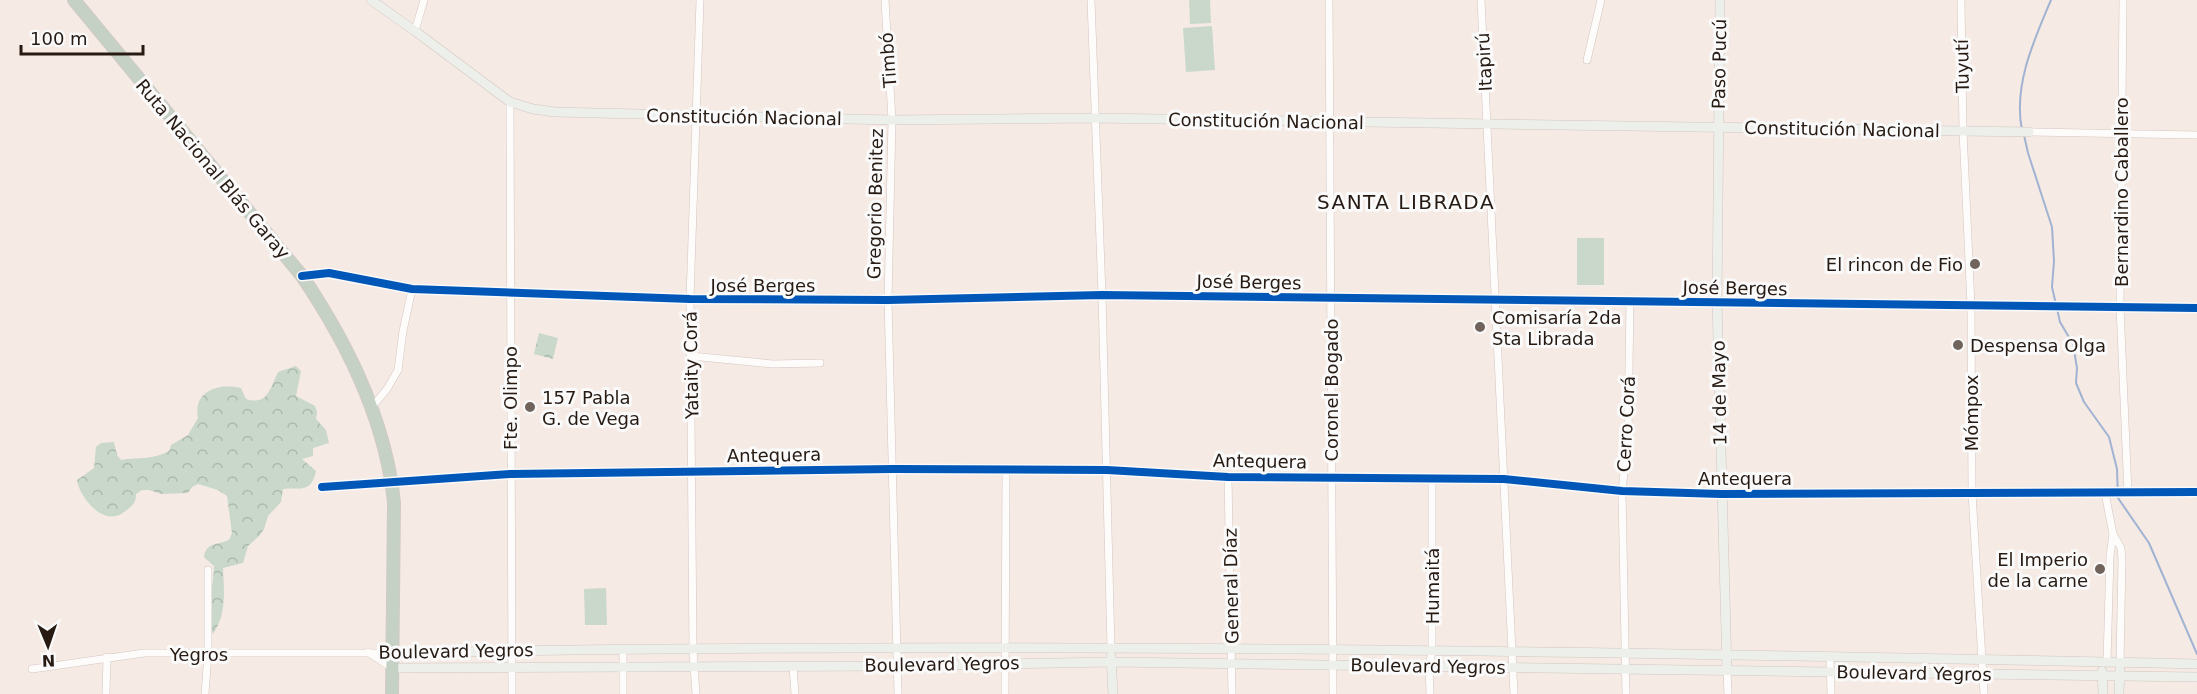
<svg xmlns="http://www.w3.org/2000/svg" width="2197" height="694" font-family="'DejaVu Sans',sans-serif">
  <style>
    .forest { fill: url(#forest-crowns) }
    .pitch { fill: #c9d8cb }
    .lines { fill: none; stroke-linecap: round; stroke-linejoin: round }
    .stream { stroke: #a0b3d2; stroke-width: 2 }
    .street-casing { stroke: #d2c6c0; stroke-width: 8 }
    .secondary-casing { stroke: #d2c6c0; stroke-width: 10 }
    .highway-casing { stroke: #d0cac6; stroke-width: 14 }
    .street { stroke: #fefcfb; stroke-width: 7 }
    .secondary { stroke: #edefeb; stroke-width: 9 }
    .highway { stroke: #c6d1c5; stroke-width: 12 }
    .cycleway-casing { stroke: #fafafa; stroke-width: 11 }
    .cycleway { stroke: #0057b8; stroke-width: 8 }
    .poi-dot { fill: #6f635c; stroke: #fafafa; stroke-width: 2 }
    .labels { text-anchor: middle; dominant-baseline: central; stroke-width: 6; stroke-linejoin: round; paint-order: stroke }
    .street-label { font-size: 18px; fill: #261a13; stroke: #fafafa }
    .poi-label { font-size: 18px; fill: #261a13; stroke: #fafafa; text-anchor: start }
    .neighbourhood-label { font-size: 20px; letter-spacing: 1.5px; fill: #261a13; stroke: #fafafa }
  </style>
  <defs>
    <pattern id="forest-crowns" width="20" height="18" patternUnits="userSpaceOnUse" patternTransform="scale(1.5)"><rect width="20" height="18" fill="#c9d8cb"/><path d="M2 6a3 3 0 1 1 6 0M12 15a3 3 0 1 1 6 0" fill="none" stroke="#acb9ad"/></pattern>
  </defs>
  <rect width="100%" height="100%" fill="#f6eae4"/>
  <g class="forest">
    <path d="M539,333L558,338L553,359L534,354Z"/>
    <path d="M296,366L301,371L296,396L315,406L317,412L316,419L326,430L329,443L313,448V456L302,459L316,471C311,494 300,487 283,489L281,502L268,516L264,529L260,535L248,546L243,563L223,568C224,591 227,614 213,634C204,618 214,585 214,566L204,557C206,542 217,545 229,540L232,533L227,496L218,490L198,484L192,487L188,493L161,494L149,490H142L136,494C136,501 134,505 128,509C124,512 120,516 115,516C98,520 79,495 77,480L94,468L96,447L101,443L114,442L117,455L121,460C139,457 153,460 169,451L171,445L188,435L198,418C193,391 218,383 241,388L246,399C268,406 270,388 278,372Z"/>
  </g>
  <g class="pitch">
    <path d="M1189,0H1210L1211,23L1190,24Z"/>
    <path d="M1212,26L1215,70L1186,72L1183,28Z"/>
    <rect x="1577" y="238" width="27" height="47"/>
    <path d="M606,588L607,625H585L584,589Z"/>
  </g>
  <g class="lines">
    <g class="stream">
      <path d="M2022,130C2013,86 2034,40 2051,0"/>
      <path d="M2024,135L2028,153L2052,227L2054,261L2052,287L2060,322L2073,344L2077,368L2076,383L2084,402L2109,437L2117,469L2118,498L2149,543L2197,654"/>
    </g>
    <g class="street-casing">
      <g id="street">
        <path d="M885,0L892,120L888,300L898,694"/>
        <path d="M1091,0L1102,295L1111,648"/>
        <path d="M1329,0L1333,694"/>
        <path d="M1481,0L1514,694"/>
        <path d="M1961,0L1963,131L1971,305L1972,493L1984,694"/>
        <path d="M2123,0L2120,307L2128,493"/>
        <path d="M415,31L424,0"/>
        <path d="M1587,60L1601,0"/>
        <path d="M510,102L512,694"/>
        <path d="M2029,132L2197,135"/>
        <path d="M302,276L329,273L412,289L690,299L888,300L1102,295L2197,308"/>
        <path d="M691,356L773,364L820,363"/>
        <path d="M372,407L387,389L398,370L403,331L412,289"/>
        <path d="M1228,477L1232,694"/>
        <path d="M322,487L510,474L893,469L1107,470L1228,477L1504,479L1622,491L1721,494L2197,492"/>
        <path d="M2105,493L2113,534L2121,548L2122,559L2120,663"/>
        <path d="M368,652L392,668"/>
        <path d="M1830,657L1831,694"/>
        <path d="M2107,662L2110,556L2113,534"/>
        <path d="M793,666L795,694"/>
        <path d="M32,669L144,653H394"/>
        <path d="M1727,670L1728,694"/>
        <path d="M106,694L107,657"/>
        <path d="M205,694L208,654V570"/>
        <path d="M623,694V650"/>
        <path d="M696,694L693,650L690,299L700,0"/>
        <path d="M1005,694L1006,470"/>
        <path d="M1430,694L1429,666L1432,652V478"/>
        <path d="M1626,694L1622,491L1628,436L1630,301"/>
      </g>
    </g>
    <g class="secondary-casing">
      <g id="secondary">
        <path d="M371,0L415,31L510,102L533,109L555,112L892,120L1095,118L2029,132"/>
        <path d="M1720,0L1717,302L1727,670"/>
        <path d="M394,653C995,641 1596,651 2197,664"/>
        <path d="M1111,656L1113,694"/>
        <path d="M392,668L897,666L1111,662L2197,677"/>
        <path d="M2102,671L2103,694"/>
        <path d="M2119,694L2120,669"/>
      </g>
    </g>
    <g class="highway-casing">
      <path id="highway" d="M74,0L302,276C348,344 386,421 394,503L392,694"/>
    </g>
    <use href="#street" class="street"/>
    <use href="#secondary" class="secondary"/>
    <use href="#highway" class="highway"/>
    <g class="cycleway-casing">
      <g id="cycleway">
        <path d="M302,276L329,273L412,289L690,299L888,300L1102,295L2197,308"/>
        <path d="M322,487L510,474L893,469L1107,470L1228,477L1504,479L1622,491L1721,494L2197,492"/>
      </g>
    </g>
    <use href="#cycleway" class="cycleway"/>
  </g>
  <g class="poi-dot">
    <circle cx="1975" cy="264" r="6"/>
    <circle cx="1480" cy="327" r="6"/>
    <circle cx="1958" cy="345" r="6"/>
    <circle cx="530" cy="407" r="6"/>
    <circle cx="2100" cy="569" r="6"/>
  </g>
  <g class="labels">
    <g class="street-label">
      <text transform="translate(888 60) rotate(-94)">Timbó</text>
      <text transform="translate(1484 62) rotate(-93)">Itapirú</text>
      <text transform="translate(1719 64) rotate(-89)">Paso Pucú</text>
      <text transform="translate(1962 66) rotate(-91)">Tuyutí</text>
      <text transform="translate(744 117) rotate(1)">Constitución Nacional</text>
      <text transform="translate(1266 121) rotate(1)">Constitución Nacional</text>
      <text transform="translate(1842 129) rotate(1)">Constitución Nacional</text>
      <text transform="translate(213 169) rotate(50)">Ruta Nacional Blás Garay</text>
      <text transform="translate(2121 192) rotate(-90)">Bernardino Caballero</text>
      <text transform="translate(875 204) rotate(-89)">Gregorio Benitez</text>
      <text transform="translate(1249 282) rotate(1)">José Berges</text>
      <text x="763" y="285">José Berges</text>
      <text transform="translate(1735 288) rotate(1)">José Berges</text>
      <text transform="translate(691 365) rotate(-91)">Yataity Corá</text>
      <text transform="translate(1331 390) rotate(-90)">Coronel Bogado</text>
      <text transform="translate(1719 393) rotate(-91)">14 de Mayo</text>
      <text transform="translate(510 398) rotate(-90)">Fte. Olimpo</text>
      <text transform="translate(1971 413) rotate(-90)">Mómpox</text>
      <text transform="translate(1626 424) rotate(-87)">Cerro Corá</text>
      <text transform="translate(774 455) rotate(-1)">Antequera</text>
      <text transform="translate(1260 461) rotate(1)">Antequera</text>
      <text x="1745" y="478">Antequera</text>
      <text transform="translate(1231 586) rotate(-91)">General Díaz</text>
      <text transform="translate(1432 586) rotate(-90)">Humaitá</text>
      <text transform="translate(456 651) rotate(-1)">Boulevard Yegros</text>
      <text x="199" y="654">Yegros</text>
      <text transform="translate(942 664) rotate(-1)">Boulevard Yegros</text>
      <text transform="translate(1428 666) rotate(1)">Boulevard Yegros</text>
      <text transform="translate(1914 673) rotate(1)">Boulevard Yegros</text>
    </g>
    <g class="poi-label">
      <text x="1963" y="264" text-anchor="end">El rincon de Fio</text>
      <text x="1492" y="317">Comisaría 2da<tspan x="1492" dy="21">Sta Librada</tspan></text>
      <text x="1970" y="345">Despensa Olga</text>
      <text x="542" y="397">157 Pabla<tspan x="542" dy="21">G. de Vega</tspan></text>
      <text x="2088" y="559" text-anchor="end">El Imperio<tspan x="2088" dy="21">de la carne</tspan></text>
    </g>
    <g class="neighbourhood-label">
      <text x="1406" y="202">SANTA LIBRADA</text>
    </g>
  </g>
  <g transform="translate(48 646) rotate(178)" stroke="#fafafa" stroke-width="4.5" paint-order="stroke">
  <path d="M0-4.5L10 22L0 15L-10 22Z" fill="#261a13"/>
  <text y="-9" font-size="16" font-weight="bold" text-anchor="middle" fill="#261a13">N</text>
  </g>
  <path d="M21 45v9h122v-9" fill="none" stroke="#261a13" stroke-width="3"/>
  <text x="30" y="45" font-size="18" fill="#261a13" stroke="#fafafa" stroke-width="4.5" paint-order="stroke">100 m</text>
</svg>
